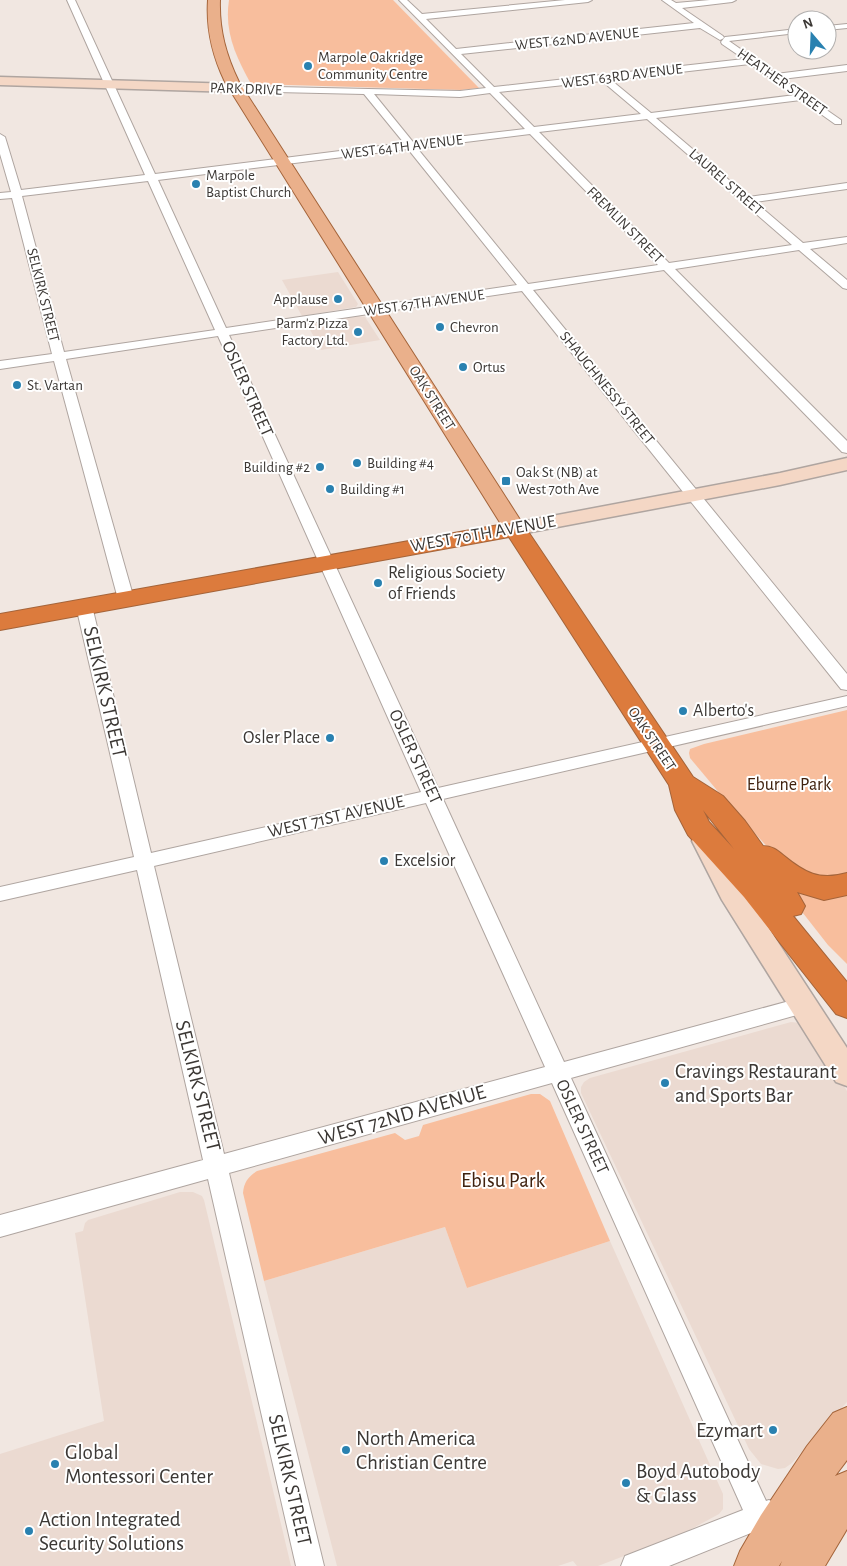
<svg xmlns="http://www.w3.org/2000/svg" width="847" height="1566" font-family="'Alegreya Sans',sans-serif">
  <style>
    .built { fill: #ebdad1 }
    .green { fill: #f8be9d }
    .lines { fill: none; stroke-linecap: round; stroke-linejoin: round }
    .street-casing { stroke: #afa5a0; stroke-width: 2 }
    .secondary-casing { stroke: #afa5a0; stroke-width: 3 }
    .primary-casing { stroke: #a4643a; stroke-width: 2 }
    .highway-casing { stroke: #a4643a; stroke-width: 2 }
    .street { fill: #fff; fill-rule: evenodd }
    .secondary { fill: #f4d7c5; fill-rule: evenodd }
    .primary { fill: #eab08b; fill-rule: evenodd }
    .highway { fill: #dc7b3d; fill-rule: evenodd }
    .poi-dot { fill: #2981b0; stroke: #fff; stroke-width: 2 }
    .labels { text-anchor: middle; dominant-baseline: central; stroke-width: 4; stroke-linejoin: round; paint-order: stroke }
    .far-street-label { font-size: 15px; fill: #3c3835; stroke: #fff }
    .far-poi-label { font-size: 15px; fill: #3c3835; stroke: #fff; text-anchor: start }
    .street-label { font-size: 18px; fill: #3c3835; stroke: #fff }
    .poi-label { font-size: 18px; fill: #3c3835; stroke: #fff; text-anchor: start }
    .park-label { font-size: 18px; fill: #3f210e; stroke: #fff }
    .near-street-label { font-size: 21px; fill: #3c3835; stroke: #fff }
    .near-poi-label { font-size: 21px; fill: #3c3835; stroke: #fff; text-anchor: start }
    .near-park-label { font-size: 21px; fill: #3f210e; stroke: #fff }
  </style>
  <rect width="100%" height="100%" fill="#f1e7e1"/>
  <g class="built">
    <path d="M338,272L358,304L356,307L302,316L282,280Z"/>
    <path d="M356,316L365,317L380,340L321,350L308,326V323Z"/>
    <path d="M791,1022L800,1023L808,1028L847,1091V1402L792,1463L785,1468L778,1469L761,1464L749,1449L581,1093V1087L584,1082L590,1078Z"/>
    <path d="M180,1192H193L202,1196L204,1200L291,1566H0V1454L104,1421L75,1233L83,1231L85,1223L88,1220Z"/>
    <path d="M445,1227L467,1288L610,1241L723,1494V1509L719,1514L684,1533L598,1566H577L573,1561L558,1566H337L264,1281Z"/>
  </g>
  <g class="green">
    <path d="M229,0H393L479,88L461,90L251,84C236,57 224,32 229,0Z"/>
    <path d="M847,710V876L834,880L785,866L736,813L690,758L689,753L690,749L704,744Z"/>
    <path d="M781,885L847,894V964L828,945Z"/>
    <path d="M531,1094H540L550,1101L610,1241L467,1288L445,1227L264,1281L243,1193C244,1182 248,1177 257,1171L395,1133L405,1140L419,1136L423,1125Z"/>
  </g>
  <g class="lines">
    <g class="street-casing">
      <g id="street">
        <path d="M67,0H75L155,174L404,143L364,94L236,91L232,88L233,86L460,91L486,88L399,0H407L422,14L565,0H592L588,2L426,19L456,49L694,23L662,0H671L676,3L710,0H736L732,2L682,8L723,36L724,38L720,40L700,28L461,54L494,87L744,59L722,44L721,42L725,37L797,29V33L729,41L776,74L847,65V71L782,79L841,120V124H835L801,100L656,118L749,197L847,183V189L755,202L803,243L847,237V243L810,249L847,280V289L843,288L799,250L675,269L847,441V453L842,452L664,270L533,290L847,674V690L841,689L522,291L229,335L438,788L847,696V706L443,799L564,1062L804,997L811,999L814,1005L811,1011L804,1013L571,1078L766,1501L769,1500L778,1504L782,1513L778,1522L669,1566H621L625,1556L743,1510L552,1083L229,1173L324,1566H296L208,1179L0,1237V1215L203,1160L137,870L0,901V887L134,857L76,606L79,603H89L92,606L151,853L421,792L218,336L66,359L134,599L131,602H121L118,599L54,361L0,369V361L52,354L12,198L0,199V193L11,192L0,154V134L5,137L21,190L145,175ZM750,64L795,95L651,113L611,80ZM602,81L641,114L534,127L499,92ZM490,93L525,129L413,142L374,94L460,97ZM647,119L792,245L669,263L539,132ZM530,134L658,265L528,284L417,148ZM408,149L517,285L226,328L158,180ZM148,181L215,330L64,352L22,196ZM426,803L545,1067L224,1154L154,866Z"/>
        <path d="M847,24V28L827,30V26Z"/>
      </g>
    </g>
    <g class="secondary-casing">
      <g id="secondary">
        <path d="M0,77L236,84L242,88L236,92L0,85Z"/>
        <path d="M847,458V470L780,485L515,535L508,533L505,529L508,525L515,523L780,473Z"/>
        <path d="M705,831L714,834L742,887L847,1048V1086L836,1082L722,900L692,841L696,834Z"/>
      </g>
    </g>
    <g class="primary-casing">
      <g id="primary">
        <path d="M208,0H220C219,30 226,55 239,82L526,529L523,534L515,536L507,534L504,529L225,82C212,55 206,30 208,0Z"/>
        <path d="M847,1407V1460L835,1476L847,1471V1529L825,1566H780L782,1561L779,1566H734L740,1551L761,1515L807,1446L833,1413Z"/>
      </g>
    </g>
    <g class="highway-casing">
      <path id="highway" d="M515,522L523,524L693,777L723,796L745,821L763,846C772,846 777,850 783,855C805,873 819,881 847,873V895L824,900L797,892L805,906L801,914L793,916L847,982V1018L836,1014L744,897L688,835L675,810L669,785L509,537L0,630V614ZM703,810L734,849L709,822Z"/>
    </g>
    <use href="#street" class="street"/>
    <use href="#secondary" class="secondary"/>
    <use href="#primary" class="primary"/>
    <use href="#highway" class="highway"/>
  </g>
  <g class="poi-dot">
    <circle cx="308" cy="66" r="5"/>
    <circle cx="196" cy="184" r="5"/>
    <circle cx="338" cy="299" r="5"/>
    <circle cx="440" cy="327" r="5"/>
    <circle cx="358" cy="332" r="5"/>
    <circle cx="463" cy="367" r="5"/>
    <circle cx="17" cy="385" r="5"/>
    <circle cx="357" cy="463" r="5"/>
    <circle cx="320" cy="467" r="5"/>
    <rect x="501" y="476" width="10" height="10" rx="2.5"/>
    <circle cx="330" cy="489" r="5"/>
    <circle cx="378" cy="583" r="5"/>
    <circle cx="683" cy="711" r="5"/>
    <circle cx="330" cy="738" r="5"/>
    <circle cx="384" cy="861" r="5"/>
    <circle cx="665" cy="1083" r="5"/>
    <circle cx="773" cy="1430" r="5"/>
    <circle cx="346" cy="1450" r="5"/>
    <circle cx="55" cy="1464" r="5"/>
    <circle cx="626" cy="1483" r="5"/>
    <circle cx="29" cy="1531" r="5"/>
  </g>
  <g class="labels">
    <g class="far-street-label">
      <text transform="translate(577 39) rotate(-6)">WEST 62ND AVENUE</text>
      <text transform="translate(622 76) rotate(-7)">WEST 63RD AVENUE</text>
      <text transform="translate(782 82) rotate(35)">HEATHER STREET</text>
      <text transform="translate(246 89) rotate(2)">PARK DRIVE</text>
      <text transform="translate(402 147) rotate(-7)">WEST 64TH AVENUE</text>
      <text transform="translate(726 182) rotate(41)">LAUREL STREET</text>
      <text transform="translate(625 225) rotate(45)">FREMLIN STREET</text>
      <text transform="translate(43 295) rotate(76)">SELKIRK STREET</text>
      <text transform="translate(424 303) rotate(-8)">WEST 67TH AVENUE</text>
      <text transform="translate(607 388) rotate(51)">SHAUGHNESSY STREET</text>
      <text transform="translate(432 398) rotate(58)">OAK STREET</text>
      <text transform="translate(652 739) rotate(56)">OAK STREET</text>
    </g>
    <g class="far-poi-label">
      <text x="318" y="57">Marpole Oakridge<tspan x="318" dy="17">Community Centre</tspan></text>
      <text x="206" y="175">Marpole<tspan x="206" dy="17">Baptist Church</tspan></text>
      <text x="328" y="299" text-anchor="end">Applause</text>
      <text x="348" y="323" text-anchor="end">Parm'z Pizza<tspan x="348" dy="17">Factory Ltd.</tspan></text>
      <text x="450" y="327">Chevron</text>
      <text x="473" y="367">Ortus</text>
      <text x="27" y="385">St. Vartan</text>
      <text x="367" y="463">Building #4</text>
      <text x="310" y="467" text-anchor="end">Building #2</text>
      <text x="516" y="472">Oak St (NB) at<tspan x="516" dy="17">West 70th Ave</tspan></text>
      <text x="340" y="489">Building #1</text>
    </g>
    <g class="street-label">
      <text transform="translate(247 389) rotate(66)">OSLER STREET</text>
      <text transform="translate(483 534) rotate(-10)">WEST 70TH AVENUE</text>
      <text transform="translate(415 757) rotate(65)">OSLER STREET</text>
      <text transform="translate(336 817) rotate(-13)">WEST 71ST AVENUE</text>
      <text transform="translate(582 1127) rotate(65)">OSLER STREET</text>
    </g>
    <g class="poi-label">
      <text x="388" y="573">Religious Society<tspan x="388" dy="21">of Friends</tspan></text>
      <text x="693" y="711">Alberto's</text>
      <text x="320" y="738" text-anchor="end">Osler Place</text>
      <text x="394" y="861">Excelsior</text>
    </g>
    <g class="park-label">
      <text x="789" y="785">Eburne Park</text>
    </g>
    <g class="near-street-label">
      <text transform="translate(105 692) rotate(77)">SELKIRK STREET</text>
      <text transform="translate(198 1086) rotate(76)">SELKIRK STREET</text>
      <text transform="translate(402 1115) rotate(-16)">WEST 72ND AVENUE</text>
      <text transform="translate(290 1480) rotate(77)">SELKIRK STREET</text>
    </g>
    <g class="near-poi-label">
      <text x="675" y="1071">Cravings Restaurant<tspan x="675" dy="24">and Sports Bar</tspan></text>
      <text x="763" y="1430" text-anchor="end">Ezymart</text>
      <text x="356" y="1438">North America<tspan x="356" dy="24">Christian Centre</tspan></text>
      <text x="65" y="1452">Global<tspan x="65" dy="24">Montessori Center</tspan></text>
      <text x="636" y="1471">Boyd Autobody<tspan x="636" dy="24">&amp; Glass</tspan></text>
      <text x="39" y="1519">Action Integrated<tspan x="39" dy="24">Security Solutions</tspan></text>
    </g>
    <g class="near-park-label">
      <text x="503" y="1180">Ebisu Park</text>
    </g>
  </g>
  <g transform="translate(812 35) rotate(341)"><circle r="24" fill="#ffffff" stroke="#b1afae"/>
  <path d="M0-4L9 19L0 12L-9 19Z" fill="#2981b0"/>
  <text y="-8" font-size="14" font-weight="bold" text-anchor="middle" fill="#3c3835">N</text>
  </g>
</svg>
